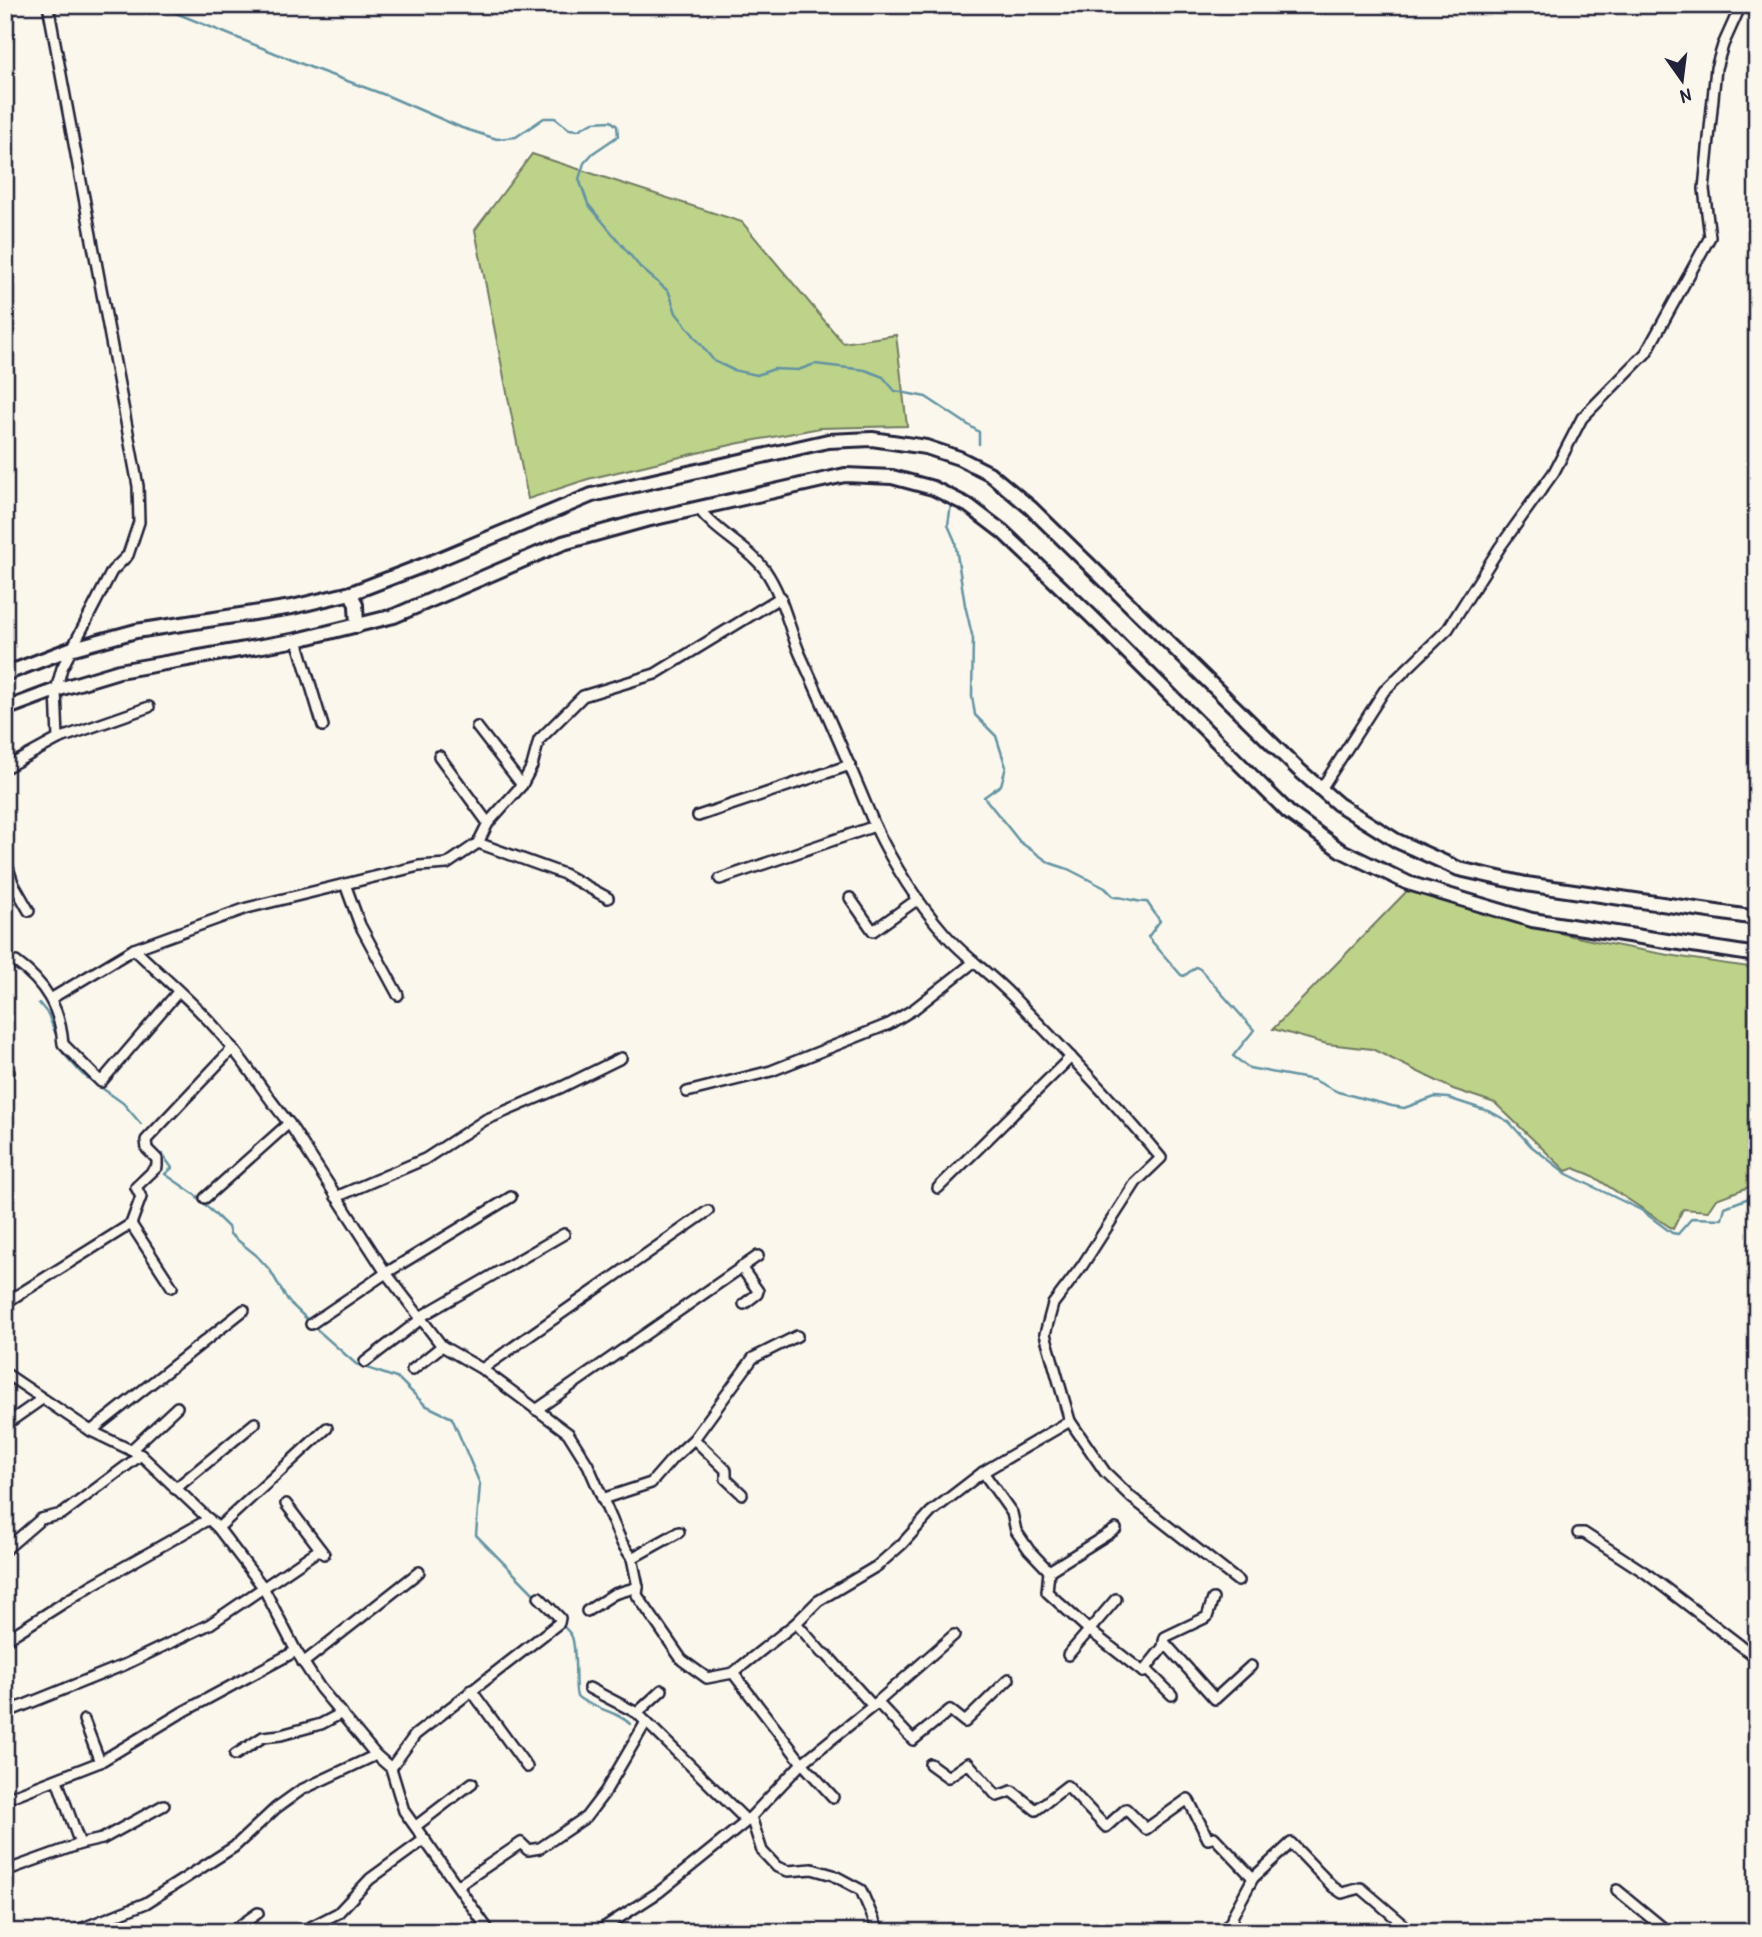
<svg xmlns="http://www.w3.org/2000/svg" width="1762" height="1937" font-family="'Patrick Hand',sans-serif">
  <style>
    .green { fill: #bdd389; stroke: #707a62; stroke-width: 2 }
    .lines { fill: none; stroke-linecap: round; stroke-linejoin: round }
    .stream { stroke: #6393a3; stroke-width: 2.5 }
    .street-casing { stroke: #22223b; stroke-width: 14 }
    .secondary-casing { stroke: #22223b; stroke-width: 18 }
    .street { stroke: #fbf7ec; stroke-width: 9 }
    .secondary { stroke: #fbf7ec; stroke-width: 12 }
  </style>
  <rect width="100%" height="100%" fill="#fbf7ec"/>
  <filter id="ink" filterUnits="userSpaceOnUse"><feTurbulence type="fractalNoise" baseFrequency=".0143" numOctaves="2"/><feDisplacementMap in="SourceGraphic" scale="14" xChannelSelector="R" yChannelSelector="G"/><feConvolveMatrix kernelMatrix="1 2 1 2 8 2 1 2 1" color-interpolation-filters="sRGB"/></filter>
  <g filter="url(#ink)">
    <g class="green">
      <path d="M532,154L742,222L843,343L896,335L907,426L820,428L735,444L588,479L528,499L475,230Z"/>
      <path d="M1408,890C1521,929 1638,953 1757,968V1184L1716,1199L1708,1211L1683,1209L1673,1229L1591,1175L1574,1168L1566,1171L1495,1103L1453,1089L1372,1049L1327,1044L1273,1029Z"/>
    </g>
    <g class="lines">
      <g class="stream">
        <path d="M156,5L312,68L388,96L462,128L497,139L516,137L544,118H555L569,129L578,130L593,122L611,121L617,126L618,136L593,153L584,163L579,179L588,204L640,267L669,292L676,313L714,361L733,370L757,375L774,369L798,370L815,364L865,370L883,377L895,391L926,397L979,432V444"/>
        <path d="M951,504L948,525L955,541L965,605L973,639L972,696L975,715L996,736L1006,767L1001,785L984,797L1020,842L1050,863L1068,869L1105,888L1114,897C1126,897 1134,902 1147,902L1160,921L1148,937L1181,975L1184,976L1196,967L1200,969L1254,1030L1233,1056L1249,1068L1314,1080L1338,1092L1392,1106L1404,1108L1435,1097L1448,1098L1491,1112L1509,1122L1531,1146L1567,1174L1641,1210L1672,1233L1678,1234L1692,1218L1722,1219L1725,1207L1757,1195"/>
        <path d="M39,1003L48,1014L63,1053L82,1074L123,1103L141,1124"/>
        <path d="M162,1154L172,1168L165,1174L194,1194L228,1227L230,1234L256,1255L270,1270L288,1301L309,1321"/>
        <path d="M313,1326L356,1364L399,1379L425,1405L452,1418L480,1484L476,1535L536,1596"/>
        <path d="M561,1624C565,1628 570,1632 572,1637C577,1650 574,1692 577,1696C587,1707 616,1710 630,1724"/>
      </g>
      <g class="street-casing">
        <g id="street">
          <path d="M699,509C717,533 747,546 765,570C783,596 788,626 800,654C826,711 851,768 875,826C893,864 917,902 945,934C965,957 991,974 1012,996C1063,1048 1114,1101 1161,1158L1136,1182L1082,1266L1053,1304L1045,1334L1070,1421L1105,1472L1132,1498L1238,1581"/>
          <path d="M297,640L323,726"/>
          <path d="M477,727L522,785"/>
          <path d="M58,739L149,707"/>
          <path d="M439,756L488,823"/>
          <path d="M5,768L58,739L56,690L62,668L112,571L128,555L139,522L138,486L48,5"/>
          <path d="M1321,789L1384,691L1448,629L1500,547L1554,472L1582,418L1646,353L1710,237L1704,189L1716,68L1723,45L1741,5"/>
          <path d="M698,816L850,765"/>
          <path d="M478,843L564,874L608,898"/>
          <path d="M5,859L13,883L29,911"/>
          <path d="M720,879L875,826"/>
          <path d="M345,884L360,925L398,995"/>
          <path d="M850,898L873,931L918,899"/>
          <path d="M134,949C167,981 205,1012 233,1049C253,1073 268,1099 289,1123L386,1273L442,1346L482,1369L568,1433L588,1465L622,1543L632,1558L638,1587L637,1595L682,1660L707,1678L733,1673L796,1623L818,1601L877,1566L902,1544L931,1512L983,1472L1070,1421"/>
          <path d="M5,966L16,962C45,983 60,1008 63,1044L101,1082L178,992"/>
          <path d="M52,998L134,949L247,908L419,866L447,864L478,843L488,823L522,785L532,766L539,740L583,696L655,674L781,597"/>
          <path d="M5,1067L9,1072"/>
          <path d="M687,1092L771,1071L889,1024L914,1009L974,962"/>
          <path d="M938,1188L1071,1057"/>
          <path d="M336,1197L425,1159L485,1120L562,1087L621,1058"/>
          <path d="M205,1198L289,1123"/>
          <path d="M131,1224L172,1287"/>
          <path d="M741,1267L758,1291L757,1294L744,1304"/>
          <path d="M5,1303L131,1224L141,1197L136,1187L157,1167V1159L147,1149L146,1140L233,1048"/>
          <path d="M420,1317L564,1234"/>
          <path d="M311,1324L386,1273L511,1197"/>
          <path d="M365,1362L421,1319"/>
          <path d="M482,1369L708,1211"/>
          <path d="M412,1370L442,1346"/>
          <path d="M5,1373L91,1431L141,1455L218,1528L263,1587L296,1651L320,1688L376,1755L391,1768L404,1811L490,1932"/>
          <path d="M536,1410L758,1256"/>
          <path d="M5,1425L42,1399"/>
          <path d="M91,1431L244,1310"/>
          <path d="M694,1439L726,1470V1479L742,1494"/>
          <path d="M132,1449L177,1407"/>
          <path d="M983,1472L1012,1513L1016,1531L1029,1550L1049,1571"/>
          <path d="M175,1489L255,1423"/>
          <path d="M602,1499L651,1483L672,1459L694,1439L753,1358L797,1336"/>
          <path d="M286,1504L324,1554"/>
          <path d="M218,1528L327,1428"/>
          <path d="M1578,1533H1584L1647,1574L1757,1658"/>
          <path d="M5,1550L41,1519L62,1514L141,1455"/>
          <path d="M632,1558L679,1532"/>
          <path d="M1049,1571L1047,1592L1089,1630L1143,1672L1148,1671L1172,1695"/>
          <path d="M1049,1571L1116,1529"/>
          <path d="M587,1611L614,1594L638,1587"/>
          <path d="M796,1623L822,1653L827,1655L873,1706"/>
          <path d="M5,1640L92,1585L209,1519"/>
          <path d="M1164,1642L1215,1699L1251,1666"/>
          <path d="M1068,1655L1116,1599"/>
          <path d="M303,1663L419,1572"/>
          <path d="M1143,1672L1163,1647L1165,1637L1207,1617L1213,1599"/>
          <path d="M733,1673L802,1763L833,1797"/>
          <path d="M589,1688L637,1713L747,1821"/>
          <path d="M471,1690L527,1767"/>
          <path d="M878,1703L913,1740L950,1710L965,1722L1009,1679"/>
          <path d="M5,1713L124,1665L210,1624L320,1549"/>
          <path d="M637,1713L662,1690"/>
          <path d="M84,1720L100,1762"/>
          <path d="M235,1755L263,1737L281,1735L321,1724L342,1713"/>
          <path d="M930,1764L948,1777L968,1763L997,1796L1012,1791L1036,1810L1067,1786L1106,1827L1126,1809L1146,1829L1188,1799L1208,1839L1214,1837L1253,1878"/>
          <path d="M391,1768L415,1735L559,1623L560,1618L539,1597"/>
          <path d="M57,1780L80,1844"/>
          <path d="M5,1799L100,1762L181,1713L296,1651"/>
          <path d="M751,1817L762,1851L777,1867L788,1871L812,1869L833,1875L861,1890L879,1932"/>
          <path d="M416,1826L472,1783"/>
          <path d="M5,1871L80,1844L102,1839L164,1805"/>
          <path d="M459,1885L521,1843L528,1850L540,1848L586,1817L605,1792L646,1722"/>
          <path d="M1617,1890L1668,1932"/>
          <path d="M73,1932L146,1903L234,1847L276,1808L301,1790L376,1755"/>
          <path d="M231,1932L258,1913"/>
          <path d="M301,1932L338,1913L370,1879L425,1839"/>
          <path d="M597,1932L659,1892L747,1821L802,1763L873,1706L954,1635"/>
          <path d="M1222,1932L1232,1920L1233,1915L1253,1878L1291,1843L1333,1887L1342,1893L1361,1888L1403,1924"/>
        </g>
      </g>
      <g class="secondary-casing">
        <g id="secondary">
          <path d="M351,593L356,605L357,626"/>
          <path d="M5,674L70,649L136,631L292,607L351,593L432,562L592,495L828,441L872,439L926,447L959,458L989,473L1031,508L1299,770L1338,804L1397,841L1459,869L1526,884L1757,918"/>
          <path d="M5,709L56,690L119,671L297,640L394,616L563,543L642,521L845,475L892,477L933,488L969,506L1003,532L1090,615L1288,812L1340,850L1408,883L1532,920L1757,955"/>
        </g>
      </g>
      <use href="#street" class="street"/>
      <use href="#secondary" class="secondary"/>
    </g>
  </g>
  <rect width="1762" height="1937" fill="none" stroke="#fbf7ec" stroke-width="28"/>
  <rect x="14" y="14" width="1734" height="1909" fill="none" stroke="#22223b" stroke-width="2.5" filter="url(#ink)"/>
  <g transform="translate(1682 80) rotate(166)" stroke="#fbf7ec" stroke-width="5" paint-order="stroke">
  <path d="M0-5L12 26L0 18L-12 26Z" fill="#22223b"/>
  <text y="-10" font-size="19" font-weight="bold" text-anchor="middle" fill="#22223b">N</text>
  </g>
</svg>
